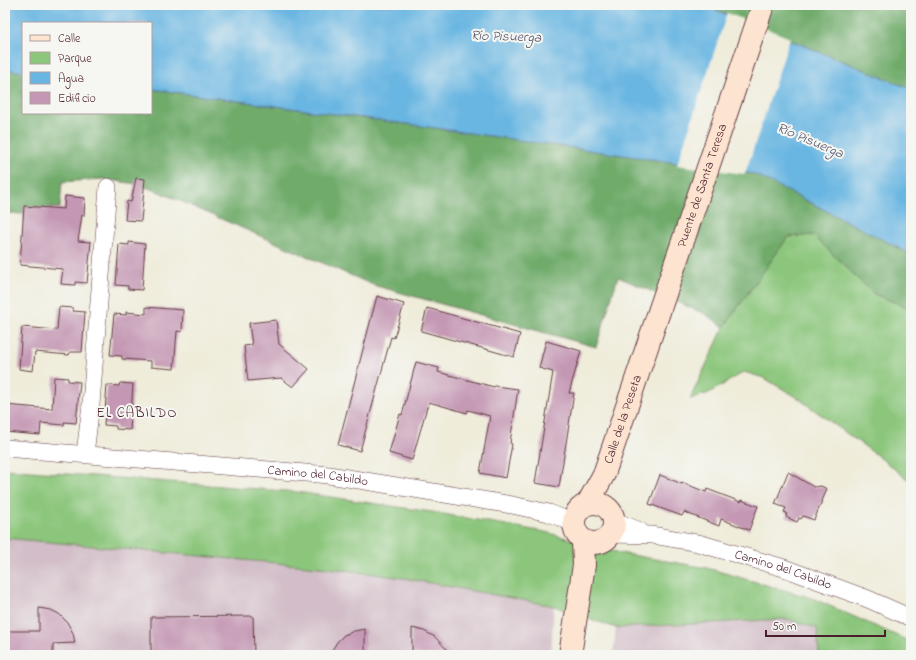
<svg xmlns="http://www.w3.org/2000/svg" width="916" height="660" font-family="'Indie Flower',sans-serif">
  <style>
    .industrial { fill: #d2bdc8 }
    .green { fill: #8bc67b; stroke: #6a7253 }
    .forest { fill: #70ab6b; stroke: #5d654b }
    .water { fill: #69b6e2; stroke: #5a6a86 }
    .pier { fill: #efecda }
    .building { fill: #c498b4 }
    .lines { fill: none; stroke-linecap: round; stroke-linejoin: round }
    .street-casing { stroke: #633e45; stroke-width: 18 }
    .secondary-casing { stroke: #633e45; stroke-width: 24 }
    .street { stroke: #fff; stroke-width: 17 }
    .secondary { stroke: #fde4d1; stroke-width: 22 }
    .labels { text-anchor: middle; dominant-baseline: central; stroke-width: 4; stroke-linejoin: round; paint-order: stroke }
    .street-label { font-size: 13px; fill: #4a1f2b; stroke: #f6f6f2 }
    .water-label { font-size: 14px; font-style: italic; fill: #55546b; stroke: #f6f6f2 }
    .neighbourhood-label { font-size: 14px; letter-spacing: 1px; fill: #4a1f2b; stroke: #f6f6f2 }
  </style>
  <rect width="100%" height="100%" fill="#f6f6f2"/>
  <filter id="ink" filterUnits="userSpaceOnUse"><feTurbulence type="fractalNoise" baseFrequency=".025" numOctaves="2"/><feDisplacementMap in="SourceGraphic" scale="8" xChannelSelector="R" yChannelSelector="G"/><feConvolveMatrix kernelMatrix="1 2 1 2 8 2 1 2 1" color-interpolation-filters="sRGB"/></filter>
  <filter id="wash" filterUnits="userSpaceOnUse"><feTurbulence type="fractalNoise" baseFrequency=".012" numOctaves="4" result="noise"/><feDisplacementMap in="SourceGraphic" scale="16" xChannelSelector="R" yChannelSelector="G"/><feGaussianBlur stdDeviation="0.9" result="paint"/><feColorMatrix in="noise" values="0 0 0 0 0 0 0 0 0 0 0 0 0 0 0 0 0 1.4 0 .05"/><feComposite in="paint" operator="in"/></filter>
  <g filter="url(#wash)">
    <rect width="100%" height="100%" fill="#efecda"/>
    <g class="industrial">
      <path d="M5,538L330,568L403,578L554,606L551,655H5Z"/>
      <path d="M786,619L817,628L819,655H613L616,628Z"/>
    </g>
    <g class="green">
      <path d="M813,235L874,294L911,309V482L878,456L795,396L764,378L744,372L709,393L690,399L724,327L788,237Z"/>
      <path d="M5,469L297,492L432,512L545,532L620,553L707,568L812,598L911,642V655H819L817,628L786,619L616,628L554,606L403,578L330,568L5,538Z"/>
    </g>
    <g class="forest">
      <path d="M703,5H911V89Z"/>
      <path d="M5,69L23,72V113H151V89L407,124L754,174L911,254V309L874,294L813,235L788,237L724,327L705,314L618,277L596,347L373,285L157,191L136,184L103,179L62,182L60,208L24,206L23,214L5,213Z"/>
    </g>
    <path class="water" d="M5,5H703L911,89V254L754,174L407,124L151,89V23H23V72L5,69Z"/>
    <path class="pier" d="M727,13L790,38L745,174L677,165Z"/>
    <g id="blocks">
      <g class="building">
        <path d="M136,178L145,179L141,221L125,220L127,201L131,202Z"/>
        <path d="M65,196L85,198L84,216L82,215L78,241L91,242L87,283L75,282V285L61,284L63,269L20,265L24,206L64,209Z"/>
        <path d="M129,242L145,244L142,290L128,289V286L116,285L119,244L129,245Z"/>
        <path d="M377,296L404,304L394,338L391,337L360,451L338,445Z"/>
        <path d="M59,307L73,308V311L85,312L82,352H70L69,355L35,352L33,371L19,369L22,327L57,330Z"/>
        <path d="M146,307L183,310L182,332L177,331L174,369L151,367V361L122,359V356L110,355L114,314L126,315V312L146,314Z"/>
        <path d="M427,308L520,334L514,357L421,331Z"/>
        <path d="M276,320L279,344L309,369L293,387L281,378L248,381L244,346L252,345L249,323Z"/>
        <path d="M546,341L581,351L569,393H574L559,487L535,483L553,372L539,368Z"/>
        <path d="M416,362L439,368L438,372L494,387L495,386L518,389L510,443L512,444L506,478L480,473L490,416L468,410L467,413L429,402L428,407H427L412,460L389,453L400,414L402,415Z"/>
        <path d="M54,377L68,378V381L80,382L76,423L64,422V425L41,423L40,435L5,432V405L52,409Z"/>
        <path d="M120,383L133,384L130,430L116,429V426L104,425L107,385L119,386Z"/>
        <path d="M788,472L814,487L821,486L827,489L814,520L803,516L801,519L799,518L797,522L786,517L787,513L784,512L786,508L775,504Z"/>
        <path d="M660,475L682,484L683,483L706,492L707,489L741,502V500L758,506L749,530L721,519L719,526L684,512L682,516L649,504Z"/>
        <path d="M39,608L51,610L59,614L67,622L73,633L75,643L53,644V655H5V631H39Z"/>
        <path d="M253,616L254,655H151V617Z"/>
        <path d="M412,628L424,631L435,637L452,655H412Z"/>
        <path d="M365,629V655H329L337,642L344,635L354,631Z"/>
      </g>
    </g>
  </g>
  <g filter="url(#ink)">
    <use href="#blocks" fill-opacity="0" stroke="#633e45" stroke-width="1"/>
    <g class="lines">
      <g class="street-casing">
        <g id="street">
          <path id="s1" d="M5,448L329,475L512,505L549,513L574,523"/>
          <path d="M85,454L91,404L108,187"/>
          <path d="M615,521L640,531"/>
          <path id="s2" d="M611,534L652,535L698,543L784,568L868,599L911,618"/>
        </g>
      </g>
      <g class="secondary-casing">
        <g id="secondary">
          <circle cx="594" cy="523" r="20"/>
          <path id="s3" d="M588,503L604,474L763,5"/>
          <path d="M570,655L584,565L583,540"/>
        </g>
      </g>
      <use href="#street" class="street"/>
      <use href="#secondary" class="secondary"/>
    </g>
  </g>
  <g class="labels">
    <g class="street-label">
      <text stroke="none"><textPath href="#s3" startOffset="338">Puente de Santa Teresa</textPath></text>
      <text stroke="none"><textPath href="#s3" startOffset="91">Calle de la Peseta</textPath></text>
      <text stroke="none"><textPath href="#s1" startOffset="314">Camino del Cabildo</textPath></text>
      <text stroke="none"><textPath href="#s2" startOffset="177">Camino del Cabildo</textPath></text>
    </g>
    <g class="water-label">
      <text transform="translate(506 37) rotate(2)">Río Pisuerga</text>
      <text transform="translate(810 141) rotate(23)">Río Pisuerga</text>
    </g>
    <g class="neighbourhood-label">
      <text x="137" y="413">EL CABILDO</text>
    </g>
  </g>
  <rect width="916" height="660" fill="none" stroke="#f6f6f2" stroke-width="20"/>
  <rect x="22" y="22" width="130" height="92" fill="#f6f6f2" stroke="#b1a0a2"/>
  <rect x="30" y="35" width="20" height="6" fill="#fde4d1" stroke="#b1a0a2"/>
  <text x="58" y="42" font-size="12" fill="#4a1f2b">Calle</text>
  <rect x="30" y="52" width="20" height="12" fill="#8bc67b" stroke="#b1a0a2"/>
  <text x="58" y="62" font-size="12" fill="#4a1f2b">Parque</text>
  <rect x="30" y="72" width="20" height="12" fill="#69b6e2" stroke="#b1a0a2"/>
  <text x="58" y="82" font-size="12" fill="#4a1f2b">Agua</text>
  <rect x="30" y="92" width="20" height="12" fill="#c498b4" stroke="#b1a0a2"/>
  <text x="58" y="102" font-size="12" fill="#4a1f2b">Edificio</text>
  <path d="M766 630v6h119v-6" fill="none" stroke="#4a1f2b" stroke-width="2"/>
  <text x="772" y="630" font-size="12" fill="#4a1f2b" stroke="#f6f6f2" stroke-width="3" paint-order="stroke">50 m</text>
</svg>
